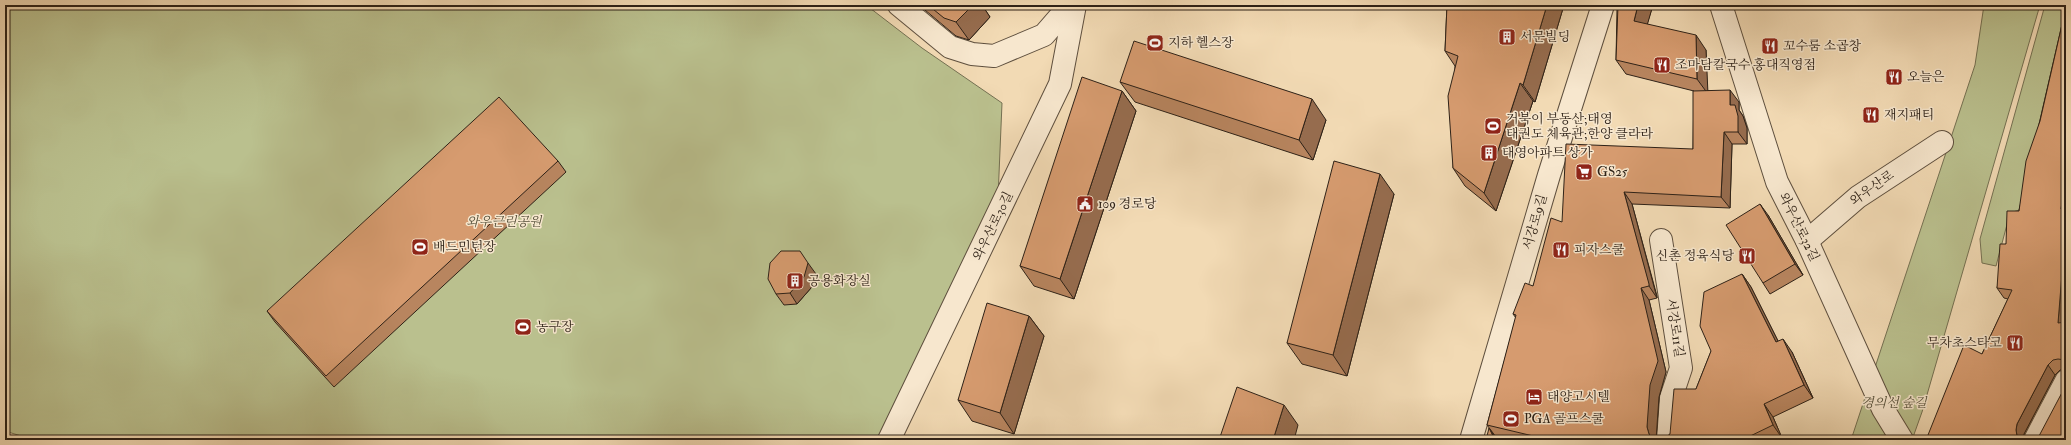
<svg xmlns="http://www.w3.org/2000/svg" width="2071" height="445" font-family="'IM FELL Double Pica','Noto Serif KR',serif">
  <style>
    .green { fill: #bac08e; stroke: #747052 }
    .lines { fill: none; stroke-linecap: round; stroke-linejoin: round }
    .minor-casing { stroke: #5e4f3e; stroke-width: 24 }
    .minor { stroke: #f7e7ce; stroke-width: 22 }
    .wall { fill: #b8855f; stroke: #2d2117 }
    .shaded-wall { fill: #966c4e; stroke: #2d2117 }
    .building { fill: #d69b6f; stroke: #2d2117 }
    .labels { text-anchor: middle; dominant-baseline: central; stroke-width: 3; stroke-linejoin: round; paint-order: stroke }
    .poi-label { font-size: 13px; fill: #2d2117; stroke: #f7e7ce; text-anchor: start }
    .street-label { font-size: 13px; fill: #2d2117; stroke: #f7e7ce }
    .park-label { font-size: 13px; font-style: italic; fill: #57513b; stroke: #f7e7ce }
  </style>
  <rect width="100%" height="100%" fill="#f2dab4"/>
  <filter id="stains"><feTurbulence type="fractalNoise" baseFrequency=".005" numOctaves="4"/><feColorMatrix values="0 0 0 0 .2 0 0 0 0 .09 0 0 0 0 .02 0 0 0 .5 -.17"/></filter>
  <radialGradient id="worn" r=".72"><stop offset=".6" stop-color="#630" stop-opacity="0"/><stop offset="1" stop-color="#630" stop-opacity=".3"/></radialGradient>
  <g class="green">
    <path d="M5,5H866L922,48L1002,103L998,198L880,440H34L5,431Z"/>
    <path d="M1984,5H2040L1922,412L1912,440H1851L1975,65Z"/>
    <path d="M2045,5H2066V24L2019,210L2010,213L1996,266L1982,263L1980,239Z"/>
  </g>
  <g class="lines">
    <g class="minor-casing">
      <g id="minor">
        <path d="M899,5L950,47L972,54L994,56L1044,35L1070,5"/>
        <path d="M1721,5L1777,182L1807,241L1883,409L1902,440"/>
        <path d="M1661,240L1681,368L1671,398L1668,440"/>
        <path d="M1807,241L1858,197L1942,142"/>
        <path d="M889,440L1060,84L1075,5"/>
        <path d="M1471,440L1549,175L1603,5"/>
        <path d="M2035,440L2066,381"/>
      </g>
    </g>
    <use href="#minor" class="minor"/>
  </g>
  <g class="wall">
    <path d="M919,5H982L990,17L969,40L956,36Z"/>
    <path d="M1447,5H1564L1535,102L1533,101L1496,211L1465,186L1453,168L1455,66L1445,51Z"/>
    <path d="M1612,5H1653L1647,24L1706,50L1707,90L1739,102V110L1743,116L1747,128V144H1732L1730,208L1632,204L1657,296V298L1649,300L1666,372L1659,397L1656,439H1664L1670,434L1696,389L1742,274L1751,287L1778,341L1792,352L1813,398L1773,417L1782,438L1778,440H1507L1496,437L1487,425L1516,318L1513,314L1533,286L1562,222L1693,149L1694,91L1626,74L1616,60L1617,9H1615Z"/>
    <path d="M2066,7V314L2065,322H2066V369L2060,370L2055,375L2024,434L2023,440H1926L1982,354L2008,299L2004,298L1997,288L2006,244L2019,211Z"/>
    <path d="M1120,82L1326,120L1313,160L1135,102Z"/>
    <path d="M1122,91L1136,111L1074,299L1034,286L1020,266Z"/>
    <path d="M558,161L566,172L334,387L275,322L267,311Z"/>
    <path d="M1394,194L1347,376L1302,364L1287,343Z"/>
    <path d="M1768,215L1803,275L1770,294L1763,283Z"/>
    <path d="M816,274L811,288L797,304L784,305L776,294Z"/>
    <path d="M1029,316L1044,336L1014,434L972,421L958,400Z"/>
  </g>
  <g class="shaded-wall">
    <path d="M973,5H982L990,17L969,40L956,22Z"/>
    <path d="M1547,5H1564L1535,102L1523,85Z"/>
    <path d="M1638,5H1653L1644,36L1634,21Z"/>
    <path d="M1696,35L1706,50L1708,94L1697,79Z"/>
    <path d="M1520,83L1533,101L1496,211L1484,193Z"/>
    <path d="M1730,90L1739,102V110L1743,116L1747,128V144L1738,132L1730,105Z"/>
    <path d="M1122,91L1136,111L1074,299L1060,279Z"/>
    <path d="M1312,99L1326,120L1313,160L1299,140Z"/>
    <path d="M1724,132L1732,144L1730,208L1721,197Z"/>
    <path d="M1380,174L1394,194L1347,376L1333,355Z"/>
    <path d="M2066,174V217L2061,209Z"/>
    <path d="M1624,192L1632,204L1657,298L1649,286Z"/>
    <path d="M1760,204L1768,215L1803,275L1795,264Z"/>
    <path d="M2066,224V314L2064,332L2058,323Z"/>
    <path d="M808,263L816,274L811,288L797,304L790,293Z"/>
    <path d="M1742,274L1751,287L1785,355L1776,342Z"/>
    <path d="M1641,288L1649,300L1666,372L1659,397L1656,440H1654L1649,434L1647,427Z"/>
    <path d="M1029,316L1044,336L1014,434L1000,413Z"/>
    <path d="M1783,339L1792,352L1813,398L1804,385Z"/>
    <path d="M2048,365L2055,375L2024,434L2023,440H2020L2017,436L2016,430L2017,424Z"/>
    <path d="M1764,404L1773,417L1782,438L1773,425Z"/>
    <path d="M1284,405L1298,425L1294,440H1273Z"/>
    <path d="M1489,428L1497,440H1495Z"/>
  </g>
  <g class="building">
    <path d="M928,5H973L956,22L944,18Z"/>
    <path d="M1447,5H1547L1523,85L1520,83L1484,193L1453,168L1448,96L1458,56L1445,51Z"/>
    <path d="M1618,5H1638L1634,21L1696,35L1697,79L1616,60Z"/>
    <path d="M2066,7V174L2061,209L2066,208V224L2058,323L2066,322V361L2065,360L2058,359L2053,360L2048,365L2017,424L2016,430L2017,436L2021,440H2017L2015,438L2014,440H1926L1964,345L1982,354L2012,290L1997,288L2000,244H2006L2007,211H2019L2026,161L2040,121Z"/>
    <path d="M1134,41L1312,99L1299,140L1120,82Z"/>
    <path d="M1082,77L1122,91L1060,279L1020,266Z"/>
    <path d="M1730,90V105H1735L1738,116V132H1724L1721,197L1624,192L1649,284V286L1641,288L1658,361L1650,385L1647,427L1649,434L1653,439L1649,440H1550L1487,425L1516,315L1513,314L1525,283L1533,286L1551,218L1562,222L1566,144L1693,149V91Z"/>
    <path d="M499,97L558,161L326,376L267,311Z"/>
    <path d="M1334,161L1380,174L1333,355L1287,343Z"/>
    <path d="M1760,204L1795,264L1763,283L1726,225Z"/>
    <path d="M781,251H800L808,263L804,277L790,293L776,294L768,279L770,263Z"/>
    <path d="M1742,274L1776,342L1783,339L1804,385L1764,404L1773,425L1742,440H1655V439H1664L1670,434L1674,389H1696L1711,351L1700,326L1704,292Z"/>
    <path d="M987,303L1029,316L1000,413L958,400Z"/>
    <path d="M2066,385V440H2035L2039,436Z"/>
    <path d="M1237,387L1284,405L1273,440H1219Z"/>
    <path d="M1489,428L1495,440H1486Z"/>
  </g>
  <defs>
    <g id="building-square" transform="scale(0.9)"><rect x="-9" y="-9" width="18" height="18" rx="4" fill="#8f2418" stroke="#f7e7ce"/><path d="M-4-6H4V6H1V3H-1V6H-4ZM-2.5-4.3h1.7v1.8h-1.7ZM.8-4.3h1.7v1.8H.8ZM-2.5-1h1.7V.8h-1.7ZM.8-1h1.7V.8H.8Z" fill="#fff"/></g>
    <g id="stadium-square" transform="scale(0.9)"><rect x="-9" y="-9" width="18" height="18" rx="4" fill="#8f2418" stroke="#f7e7ce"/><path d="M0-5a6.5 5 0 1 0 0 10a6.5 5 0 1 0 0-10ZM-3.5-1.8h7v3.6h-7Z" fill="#fff"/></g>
    <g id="restaurant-square" transform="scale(0.9)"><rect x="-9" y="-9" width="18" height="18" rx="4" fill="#8f2418" stroke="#f7e7ce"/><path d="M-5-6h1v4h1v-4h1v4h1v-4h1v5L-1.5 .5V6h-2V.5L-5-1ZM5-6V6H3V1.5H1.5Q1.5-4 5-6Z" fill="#fff"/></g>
    <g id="supermarket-square" transform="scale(0.9)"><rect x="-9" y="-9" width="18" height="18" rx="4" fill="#8f2418" stroke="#f7e7ce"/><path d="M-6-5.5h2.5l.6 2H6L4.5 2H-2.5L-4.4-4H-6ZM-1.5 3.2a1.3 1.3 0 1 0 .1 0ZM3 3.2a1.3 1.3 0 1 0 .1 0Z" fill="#fff"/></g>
    <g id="civic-square" transform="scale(0.9)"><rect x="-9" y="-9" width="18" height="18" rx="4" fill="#8f2418" stroke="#f7e7ce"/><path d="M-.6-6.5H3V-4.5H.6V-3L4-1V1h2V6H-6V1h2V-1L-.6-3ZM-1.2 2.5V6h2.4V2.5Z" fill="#fff"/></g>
    <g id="hotel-square" transform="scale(0.9)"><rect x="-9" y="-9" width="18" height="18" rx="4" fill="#8f2418" stroke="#f7e7ce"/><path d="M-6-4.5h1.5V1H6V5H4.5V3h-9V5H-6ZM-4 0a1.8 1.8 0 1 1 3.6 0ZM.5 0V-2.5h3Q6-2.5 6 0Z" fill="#fff"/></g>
  </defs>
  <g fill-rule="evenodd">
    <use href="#building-square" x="1507" y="37"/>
    <use href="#stadium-square" x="1155" y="43"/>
    <use href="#restaurant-square" x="1770" y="46"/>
    <use href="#restaurant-square" x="1662" y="65"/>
    <use href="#restaurant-square" x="1894" y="77"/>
    <use href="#restaurant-square" x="1871" y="115"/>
    <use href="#stadium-square" x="1493" y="126"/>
    <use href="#building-square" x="1489" y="153"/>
    <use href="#supermarket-square" x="1584" y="172"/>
    <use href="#civic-square" x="1085" y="204"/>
    <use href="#stadium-square" x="420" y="247"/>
    <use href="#restaurant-square" x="1561" y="250"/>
    <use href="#restaurant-square" x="1747" y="256"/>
    <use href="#building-square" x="795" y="281"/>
    <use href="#stadium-square" x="523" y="327"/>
    <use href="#restaurant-square" x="2015" y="343"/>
    <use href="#hotel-square" x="1534" y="397"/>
    <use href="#stadium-square" x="1511" y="419"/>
  </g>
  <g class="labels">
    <g class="poi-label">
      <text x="1520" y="37">서문빌딩</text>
      <text x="1168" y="43">지하 헬스장</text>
      <text x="1783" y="46">꼬수룸 소곱창</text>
      <text x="1675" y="65">조마담칼국수 홍대직영점</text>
      <text x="1907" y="77">오늘은</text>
      <text x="1884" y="115">재지패티</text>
      <text x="1506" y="119">거북이 부동산;태영<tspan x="1506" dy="15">태권도 체육관;한양 클라라</tspan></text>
      <text x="1502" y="153">태영아파트 상가</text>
      <text x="1597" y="172">GS25</text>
      <text x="1098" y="204">109 경로당</text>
      <text x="433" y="247">배드민턴장</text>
      <text x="1574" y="250">피자스쿨</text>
      <text x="1734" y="256" text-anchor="end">신촌 정육식당</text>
      <text x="808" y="281">공용화장실</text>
      <text x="536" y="327">농구장</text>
      <text x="2002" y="343" text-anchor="end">무차초스타코</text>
      <text x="1547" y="397">태양고시텔</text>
      <text x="1524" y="419">PGA 골프스쿨</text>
    </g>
    <g class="street-label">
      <text transform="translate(1872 188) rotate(-35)">와우산로</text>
      <text transform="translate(1535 222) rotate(-74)">서강로9길</text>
      <text transform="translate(993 226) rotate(-64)">와우산로30길</text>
      <text transform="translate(1799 227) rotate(64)">와우산로32길</text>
      <text transform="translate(1675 328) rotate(81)">서강로11길</text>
    </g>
    <g class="park-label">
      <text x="504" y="222">와우근린공원</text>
      <text x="1894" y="403">경의선 숲길</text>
    </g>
  </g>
  <rect width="2071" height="445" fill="none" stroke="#f2dab4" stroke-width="20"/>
  <rect x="6" y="6" width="2059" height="433" fill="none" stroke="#2d2117" stroke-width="2"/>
  <rect x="10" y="10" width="2051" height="425" fill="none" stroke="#2d2117"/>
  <rect width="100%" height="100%" filter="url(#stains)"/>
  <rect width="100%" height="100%" fill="url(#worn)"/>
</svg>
